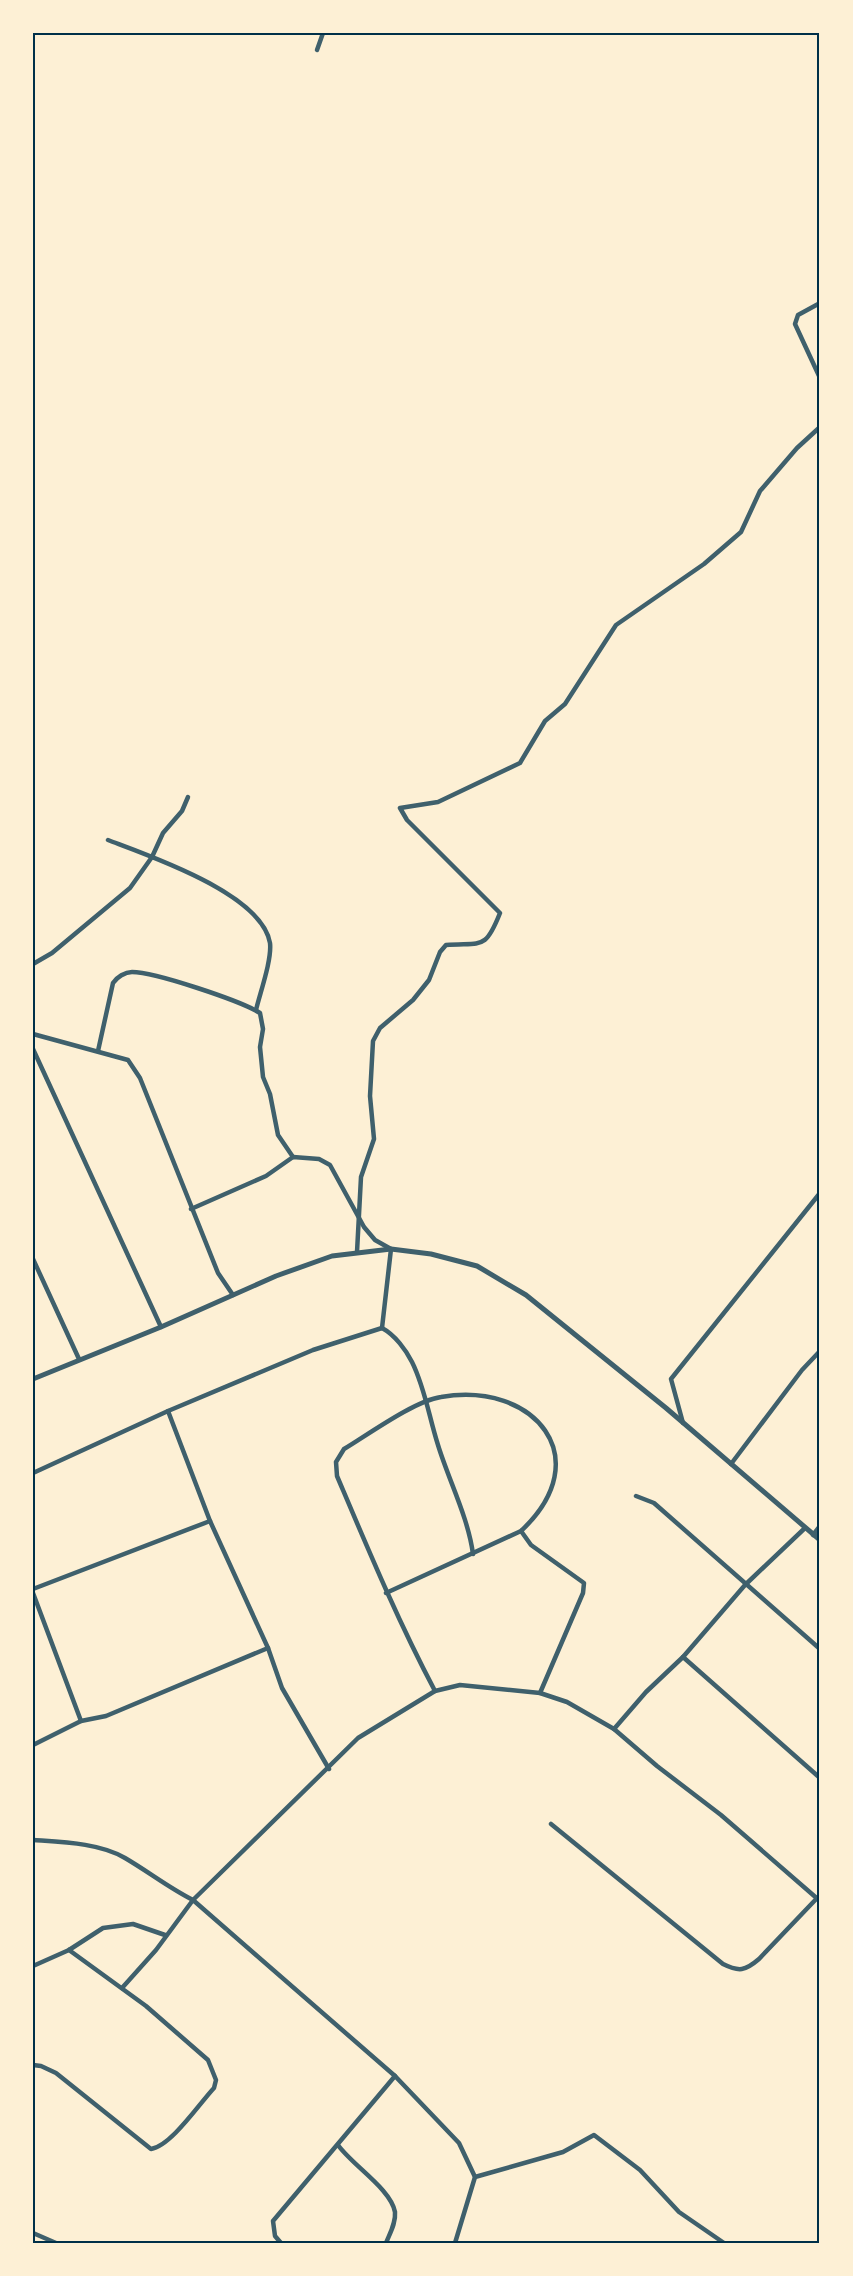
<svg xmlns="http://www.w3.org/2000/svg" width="853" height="2276" font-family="'Varela Round',sans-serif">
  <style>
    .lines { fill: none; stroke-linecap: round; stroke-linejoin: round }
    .minor { stroke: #3f606c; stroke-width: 4.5 }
    .tertiary { stroke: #3f606c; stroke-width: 5 }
    .neatline { fill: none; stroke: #003049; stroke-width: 2 }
  </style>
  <rect width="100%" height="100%" fill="#fdf0d5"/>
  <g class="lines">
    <g class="minor">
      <path d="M317,50L323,33"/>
      <path d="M820,303L798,315L795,324L820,378"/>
      <path d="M108,840C150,856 262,894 270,943C272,960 260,993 256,1010"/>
      <path d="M33,964L52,953L130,888L152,857L163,833L182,811L188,797"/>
      <path d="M33,1034L128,1060L140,1078L218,1273L233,1295"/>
      <path d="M33,1049L161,1327"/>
      <path d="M98,1051L113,983C117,977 125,972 132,972C155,972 241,1001 260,1013L263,1029L260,1047L263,1077L270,1094L278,1135L293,1157"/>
      <path d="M191,1209L266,1176L293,1157L319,1159L330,1165L364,1227L375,1240L391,1249L382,1328"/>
      <path d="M357,1252L361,1177L374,1139L370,1096L373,1041L380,1028L413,1000L429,980L440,952L446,945C482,942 485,951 500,913L407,820L400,808L438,802L520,763L545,721L565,704L616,625L704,564L741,532L760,491L797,448L820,427"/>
      <path d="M33,1259L79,1359"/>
      <path d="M168,1411L210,1521L268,1648L282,1688L329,1769"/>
      <path d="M683,1423L671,1379L820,1193"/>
      <path d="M731,1464L802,1370L820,1351"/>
      <path d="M33,1473L168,1411L313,1350L382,1328C395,1335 406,1350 412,1362C425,1388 429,1417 438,1445C449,1481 468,1517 473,1554"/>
      <path d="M636,1496L654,1503L820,1649"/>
      <path d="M521,1531L531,1545L584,1583L583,1593L540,1693"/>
      <path d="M813,1535L820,1526"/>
      <path d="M33,1589L210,1521"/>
      <path d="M33,1593L81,1721"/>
      <path d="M386,1593L521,1531C599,1458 534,1381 441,1397C414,1401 369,1434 344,1449L336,1462L337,1476C368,1549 398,1621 435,1691"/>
      <path d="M683,1657L820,1778"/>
      <path d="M614,1729L646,1692L683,1657L745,1585L805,1528"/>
      <path d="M33,1745L81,1721L106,1716L268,1648"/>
      <path d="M551,1824L723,1964C739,1972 745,1971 759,1959L820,1895"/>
      <path d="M33,1840C62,1842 100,1843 125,1858C149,1872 169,1888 193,1900L395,2076L459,2143L475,2177L455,2243"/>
      <path d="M33,1966L69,1950L103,1928L133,1924L165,1935"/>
      <path d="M122,1988L156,1950L193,1900L358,1738L435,1691L460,1685L540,1693L567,1702L614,1729L657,1766L721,1815L820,1901"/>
      <path d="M33,2065L41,2066L56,2073L151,2149C171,2146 199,2104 214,2088L216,2080L208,2060L146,2006L69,1950"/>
      <path d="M338,2145C352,2165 391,2189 395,2212C396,2223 390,2233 386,2243"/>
      <path d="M475,2177L563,2152L594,2135L640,2170L679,2212L724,2243"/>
      <path d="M33,2233L56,2243"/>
      <path d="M281,2243L275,2236L273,2221L395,2076"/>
    </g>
    <path class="tertiary" d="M33,1379L161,1327L276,1276L332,1256L391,1249L431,1254L477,1266L526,1295L666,1408L820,1540"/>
  </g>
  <rect width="853" height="2276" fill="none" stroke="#fdf0d5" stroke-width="69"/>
  <rect x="34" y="34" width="784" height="2208" class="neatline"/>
</svg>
